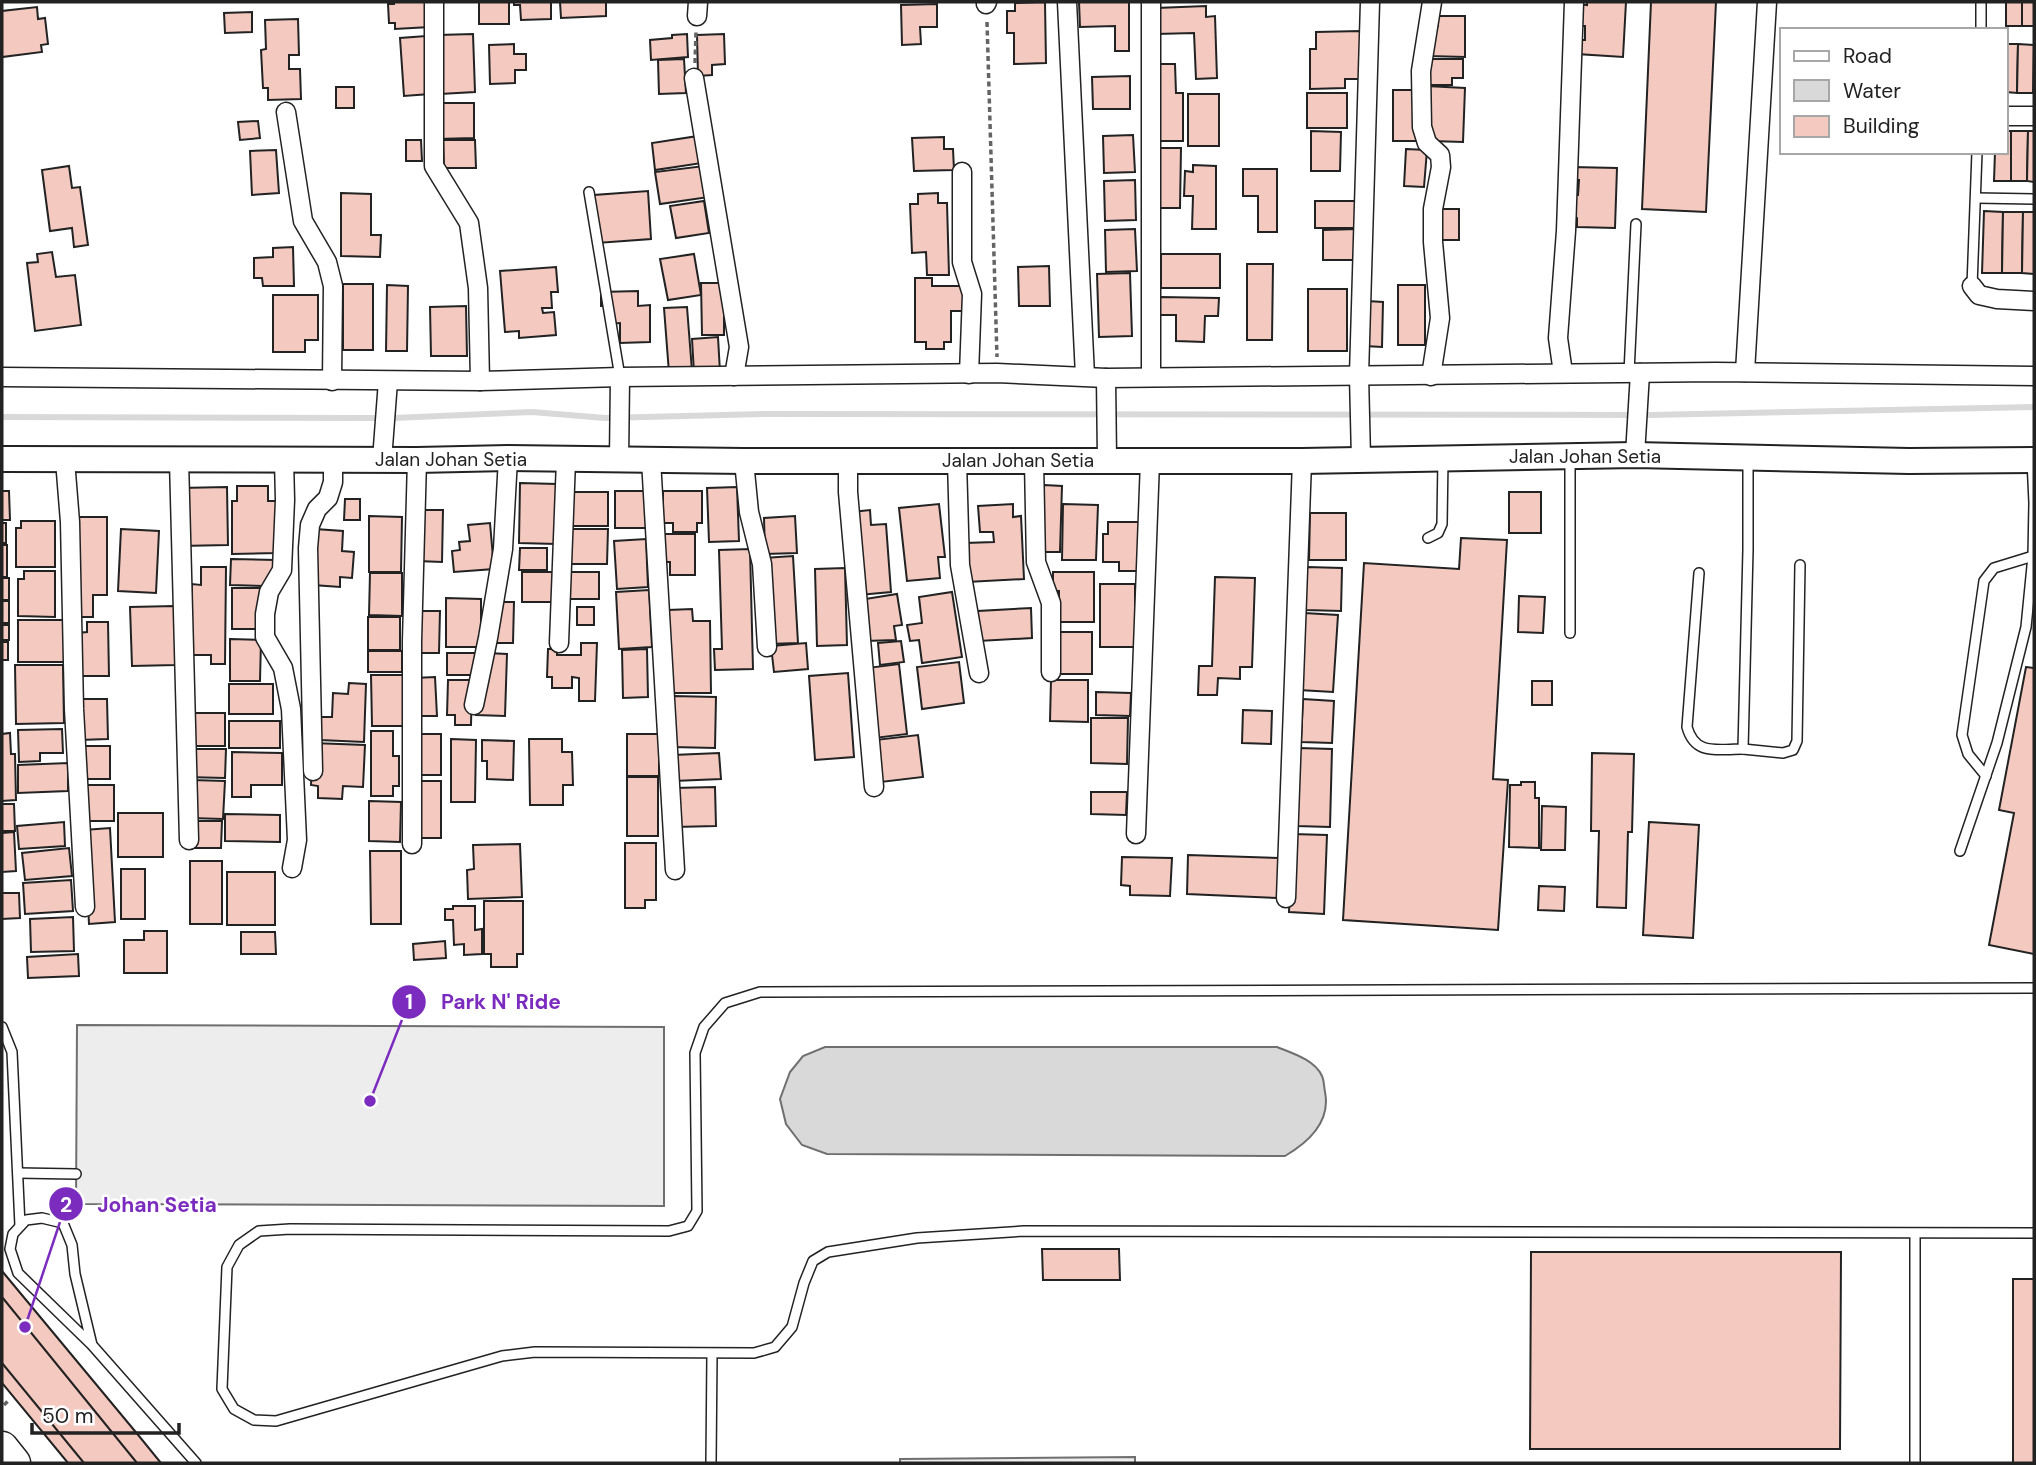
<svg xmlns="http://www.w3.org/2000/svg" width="2036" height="1465" font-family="'DM Sans',sans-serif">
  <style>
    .parking { fill: #ededed; stroke: #6f6f6f; stroke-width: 2 }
    .water { fill: #d9d9d9; stroke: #6f6f6f; stroke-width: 2 }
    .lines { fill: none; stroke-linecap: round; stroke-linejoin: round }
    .stream { stroke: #d9d9d9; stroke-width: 6 }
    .building { fill: #f3c9c0; stroke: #222; stroke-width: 2 }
    .lane-casing { stroke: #222; stroke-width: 12 }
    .street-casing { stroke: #222; stroke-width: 21 }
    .secondary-casing { stroke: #222; stroke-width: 28 }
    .highway-casing { stroke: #222; stroke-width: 35 }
    .path { stroke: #646464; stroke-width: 3.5; stroke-dasharray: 5 3.5; stroke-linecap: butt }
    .lane { stroke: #fff; stroke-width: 9 }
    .street { stroke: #fff; stroke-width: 18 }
    .secondary { stroke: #fff; stroke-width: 24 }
    .highway { stroke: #fff; stroke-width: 32 }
    .tram { stroke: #222; stroke-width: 2 }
    .labels { text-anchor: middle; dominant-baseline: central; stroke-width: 5; stroke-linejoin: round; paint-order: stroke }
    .street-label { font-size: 19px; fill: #222; stroke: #fff }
    .leader { fill: none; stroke: #7b2cbf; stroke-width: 2.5 }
    .callout-dot { fill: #7b2cbf; stroke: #fff; stroke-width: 2.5 }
    .mark-label { font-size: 21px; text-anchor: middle; font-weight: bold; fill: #fff }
    .callout-label { font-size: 21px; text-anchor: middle; font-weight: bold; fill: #7b2cbf; stroke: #fff; stroke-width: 5; stroke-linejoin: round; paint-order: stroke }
  </style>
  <rect width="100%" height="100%" fill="#fff"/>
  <g class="parking">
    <path d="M77,1025L664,1027V1206L76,1204Z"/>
    <path d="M1135,1457V1463H900V1459Z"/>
  </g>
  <path class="water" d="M825,1047H1277C1292,1053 1315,1060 1322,1076C1324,1080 1324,1087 1325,1092C1331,1122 1309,1142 1285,1156L827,1154L802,1145L786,1124L780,1099L790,1072L803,1056Z"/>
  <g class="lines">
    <path class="stream" d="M2,417L393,418L532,412L605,418L765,414L1651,415L2034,407"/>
  </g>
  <g class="building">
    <path d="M394,2H429L430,27L395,29V23H389L388,4H394Z"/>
    <rect x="479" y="2" width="30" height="22"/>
    <path d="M514,2H551V19L521,20L520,5H514Z"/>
    <path d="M560,2H606V16L561,18Z"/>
    <path d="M1045,2L1046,63L1014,64V33H1007V11H1015V3Z"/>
    <path d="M1079,2H1129V51H1115V26L1080,27Z"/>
    <path d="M1587,2H1626L1623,57L1577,54L1578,40H1585V26H1577L1579,4L1587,5Z"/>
    <path d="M1651,2H1716L1706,212L1642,209Z"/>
    <rect x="2006" y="2" width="16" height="24"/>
    <rect x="2022" y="2" width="12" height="24"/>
    <path d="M937,4V27H920L921,44L902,45L901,5Z"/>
    <path d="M1206,6V17L1215,16L1217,78L1196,79L1194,33L1156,34V8Z"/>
    <path d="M37,7L38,19L45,18L48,44L41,45L42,52L2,57V11Z"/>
    <path d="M252,12V32L225,33L224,13Z"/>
    <path d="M1438,16H1465V57L1428,56L1429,26H1438Z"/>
    <path d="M298,19L299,55H289V69H300L301,99L268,100V88H263L261,50L266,49L265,20Z"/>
    <path d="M1360,31L1361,79H1345V88L1310,89V49H1316V32Z"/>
    <path d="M473,34L475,92L440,94L438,35Z"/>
    <path d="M687,34L688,57L651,60L650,40L672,38V35Z"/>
    <path d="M724,34L725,64L712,65V75L698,76L697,35Z"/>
    <path d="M426,36L430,94L404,96L400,38Z"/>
    <path d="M514,44V54H526V70H515V83L490,84L489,45Z"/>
    <path d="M2006,44H2018L2017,93L2006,92Z"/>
    <path d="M2018,44L2034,45L2033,93H2017Z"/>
    <path d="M684,59L686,93L659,94L658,60Z"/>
    <path d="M1429,59H1463V78H1452V85H1428Z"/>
    <path d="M1153,64H1175L1176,93H1183V141H1153Z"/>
    <path d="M1130,76V109H1093L1092,77Z"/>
    <path d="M1426,86L1465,88L1463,142L1431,141L1432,128L1425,127Z"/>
    <rect x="336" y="87" width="18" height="21"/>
    <rect x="1393" y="90" width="24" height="51"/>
    <rect x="1307" y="93" width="40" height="35"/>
    <rect x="1188" y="94" width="31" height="52"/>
    <path d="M437,103H474V138L437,139Z"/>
    <path d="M258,121L260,138L240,140L238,122Z"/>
    <path d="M1311,131L1341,132L1340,171H1311Z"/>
    <path d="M2006,131H2011V181H1994L1995,152H2006Z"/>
    <path d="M2011,131H2028L2027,181H2011Z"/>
    <path d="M2028,131H2034V182L2027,181Z"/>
    <path d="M1133,135L1135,172L1104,173L1103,136Z"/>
    <path d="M698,136L702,163L655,170L652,143Z"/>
    <path d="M944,137V149H953L954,170L914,171L912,138Z"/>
    <path d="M406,140H421L422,161H406Z"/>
    <path d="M443,140H475L476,168H444Z"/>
    <path d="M1153,148H1181L1180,208H1152Z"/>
    <path d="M1406,149L1427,150L1424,187L1404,186Z"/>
    <path d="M276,150L279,193L252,195L250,151Z"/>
    <path d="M1193,165L1216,166V229H1192L1193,196H1184L1185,171L1193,172Z"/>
    <path d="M69,166L72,188L80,187L88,245L74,247L72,228L50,231L42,170Z"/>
    <path d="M704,166L709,197L660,204L655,172Z"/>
    <path d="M1572,167L1617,168L1615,228L1577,227V218L1570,217L1571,195H1578L1579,180H1571Z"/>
    <path d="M1243,169H1277V232H1258V196H1243Z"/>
    <path d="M1135,180L1136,220L1105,221L1104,181Z"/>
    <path d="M648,191L651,239L597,243L594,195Z"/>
    <path d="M341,193L371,194V235H381L380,257L341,256Z"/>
    <path d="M938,193V203H947L949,275H927L926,252L912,253L910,204H918V194Z"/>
    <path d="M704,201L709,233L676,238L670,206Z"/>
    <rect x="1315" y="201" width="46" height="27"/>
    <rect x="1436" y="209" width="23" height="31"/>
    <path d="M1984,211L2003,212L2002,273H1982Z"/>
    <path d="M2003,212H2023L2022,273H2002Z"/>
    <path d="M2023,212H2034V274L2022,273Z"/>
    <path d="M1135,229L1137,271L1106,272L1105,230Z"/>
    <path d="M1357,229L1358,260H1323V230Z"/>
    <path d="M293,247L294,286H263L262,278H254V258L273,257V248Z"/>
    <path d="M52,252L56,277L75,275L81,325L35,331L27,263L38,262L37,254Z"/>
    <path d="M694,254L701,295L668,300L660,259Z"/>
    <rect x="1161" y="254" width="59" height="34"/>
    <path d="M1247,264H1273L1272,340H1247Z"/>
    <path d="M1049,266L1050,306H1019L1018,267Z"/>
    <path d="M556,267L558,292H551L552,308H542L543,313L554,312L556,335L519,338V331L505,332L500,271Z"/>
    <path d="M1130,273L1132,336L1099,337L1097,274Z"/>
    <path d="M915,278H932V286H963V311H951V342H944V349H926V342H915Z"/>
    <path d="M701,283H724V335H702Z"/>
    <rect x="343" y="284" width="30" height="66"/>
    <path d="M387,285L408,286L407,351H386Z"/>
    <rect x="1398" y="285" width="27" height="60"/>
    <rect x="1308" y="289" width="39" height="62"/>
    <path d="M638,291V306L650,305V342L620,343V323L607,324L606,306H601V292Z"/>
    <path d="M273,295H318V340H305V352H273Z"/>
    <path d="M1160,297L1219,298L1218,316H1205L1204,342L1176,341V315H1159Z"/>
    <path d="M1367,301L1383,302L1382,347L1365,346Z"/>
    <path d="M466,306L467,356H431L430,307Z"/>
    <path d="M687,307L692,371L669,373L664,308Z"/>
    <path d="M718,337L720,372L694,373L692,339Z"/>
    <path d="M520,483L557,484L556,544L519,543Z"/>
    <path d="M1044,485L1062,486L1060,552H1041Z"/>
    <path d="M237,486H268V501H276L277,553L232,554V501H237Z"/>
    <path d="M227,487L228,545L180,546L179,488Z"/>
    <path d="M737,487L739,541L709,542L707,488Z"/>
    <path d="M2,491H9L10,520H2Z"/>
    <rect x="615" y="491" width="33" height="37"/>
    <path d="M663,491H702V523H697V532H673V523H663Z"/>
    <rect x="572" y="492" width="36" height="34"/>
    <rect x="1509" y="492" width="32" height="41"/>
    <path d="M345,499H360V520H344Z"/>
    <path d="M939,504L945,557H938L940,578L907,581L899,508Z"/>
    <path d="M1013,504V517L1021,516L1024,579L967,582L965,543L994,542L993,532H980L978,506Z"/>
    <path d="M1063,504L1098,505L1096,560H1062Z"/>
    <path d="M417,510H443L442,562L417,561Z"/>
    <path d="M870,510L871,525L886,524L891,592L859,595L852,512Z"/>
    <path d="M1310,513H1346V560H1309Z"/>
    <path d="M369,516L402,517L401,572H369Z"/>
    <path d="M795,516L797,553L765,554L764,518Z"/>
    <path d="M78,517H107V595H93V617H78Z"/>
    <path d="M21,521H55V567H16V528H21Z"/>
    <path d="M1108,522H1142V571H1119V562H1103V534H1108Z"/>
    <rect x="2" y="523" width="4" height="20"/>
    <path d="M490,523L494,569L454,572L452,551L460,550L459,542L470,541L468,525Z"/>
    <path d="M121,529L159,531L156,593L118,591Z"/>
    <path d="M315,529L343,531L342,551L354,552L352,578L340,577V587L313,585Z"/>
    <path d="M571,529H608L607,564H570Z"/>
    <path d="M662,534H695V575H670V562H662Z"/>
    <path d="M1461,538L1507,540L1493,779L1508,780L1498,930L1343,920L1364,563L1459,569Z"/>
    <path d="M646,539L648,587L617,589L614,541Z"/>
    <rect x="2" y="545" width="5" height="32"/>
    <path d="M520,548H547V570H519Z"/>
    <path d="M750,549L753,669L715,670L714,649H722L719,550Z"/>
    <path d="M793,556L798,643L769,644L764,558Z"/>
    <path d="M231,559L276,560L275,581H265V586L230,585Z"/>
    <path d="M201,567H226L225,664H211V655H191L192,584L201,585Z"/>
    <path d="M1307,567L1342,568L1341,611L1305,610Z"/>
    <path d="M845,568L847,645L817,646L815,569Z"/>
    <path d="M24,571H55V617L18,616V579H24Z"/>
    <rect x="522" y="572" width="35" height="30"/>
    <rect x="568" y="572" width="31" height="27"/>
    <path d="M1053,572H1094V622H1059V591H1053Z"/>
    <path d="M370,573H402V616L369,615Z"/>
    <path d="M1215,577L1255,578L1252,667H1240V679L1218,678L1217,695H1198L1199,666H1212Z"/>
    <rect x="2" y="578" width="7" height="22"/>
    <rect x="1100" y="584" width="35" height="63"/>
    <rect x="232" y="588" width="31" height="41"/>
    <path d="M649,590L652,647L619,649L616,592Z"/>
    <path d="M952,592L962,657L922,663L919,640L910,641L907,625L922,623L919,597Z"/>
    <path d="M897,594L902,625L894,626L896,640L865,641L859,600Z"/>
    <path d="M1519,596L1545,597L1543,633L1518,632Z"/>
    <path d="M446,598L481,599V647H446Z"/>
    <rect x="2" y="601" width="7" height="22"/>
    <path d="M495,602H514L513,643H494Z"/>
    <path d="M174,606L176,665L132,666L130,607Z"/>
    <rect x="577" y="607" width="17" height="18"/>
    <path d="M1031,608L1032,638L979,641L978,611Z"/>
    <path d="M692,609L693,621H710L711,693H669L668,610Z"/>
    <path d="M416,611H440L439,653H416Z"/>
    <path d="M1304,613L1338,615L1333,692L1299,690Z"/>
    <rect x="368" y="617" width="32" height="33"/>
    <rect x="18" y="620" width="49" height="42"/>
    <path d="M87,622H108L109,676H78L77,633L87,632Z"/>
    <rect x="2" y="625" width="7" height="15"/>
    <rect x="1055" y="632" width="37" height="42"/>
    <path d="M230,639L261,640L260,681H230Z"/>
    <path d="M901,641L904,662L880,665L878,643Z"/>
    <rect x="2" y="642" width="6" height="18"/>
    <path d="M581,643H597L595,701H579V678L572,677V688H552V677H547L548,649H557V655H581Z"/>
    <path d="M806,643L808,669L774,672L771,646Z"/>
    <path d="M647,649L648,697L623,698L622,650Z"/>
    <rect x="368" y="651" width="34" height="21"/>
    <rect x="447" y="653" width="35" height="22"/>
    <path d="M487,653L507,654L505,716L476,715L477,691L486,692Z"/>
    <path d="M959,662L964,703L922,709L917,667Z"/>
    <path d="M899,664L907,734L875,738L867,668Z"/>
    <path d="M15,665H63L64,723L16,724Z"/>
    <path d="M2026,667L2034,668V954L1989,945L2014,813L1999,810Z"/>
    <path d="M848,673L854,757L815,760L809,676Z"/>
    <path d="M371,675H405L406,726H372Z"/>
    <path d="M435,677L437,716H415L414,678Z"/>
    <path d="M448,680H472L471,725H455V715H447Z"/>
    <path d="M1051,680H1088V722L1050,721Z"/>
    <rect x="1532" y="681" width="20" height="24"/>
    <path d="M349,683L366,684L364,742L320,740L321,717H332L333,693L348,694Z"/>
    <rect x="229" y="684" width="44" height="30"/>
    <path d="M1096,692L1131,693L1130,716L1096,715Z"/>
    <path d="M673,696L716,697L715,748L672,747Z"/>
    <path d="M78,699H107L108,739L79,740Z"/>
    <path d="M1303,699L1334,701L1332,743L1301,742Z"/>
    <path d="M1243,710L1272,711L1271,744L1242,743Z"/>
    <path d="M183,713H225V746H182Z"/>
    <path d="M1091,718H1128L1127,764L1091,763Z"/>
    <rect x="229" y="721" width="51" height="27"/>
    <path d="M62,729L63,753H40V761L19,762L18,730Z"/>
    <path d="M371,731H393V756H399V786H393V796H371Z"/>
    <path d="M10,733L11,754H15L16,800L2,801V734Z"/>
    <rect x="414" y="734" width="27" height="41"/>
    <rect x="627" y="734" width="32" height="42"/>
    <path d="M918,735L923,777L881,782L875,740Z"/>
    <path d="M451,739L476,740L475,802H451Z"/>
    <path d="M529,739H562V752H572L573,785H563V805H530Z"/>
    <path d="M482,740L514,741L513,780L487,779V761H482Z"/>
    <path d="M313,743L365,745L363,787L343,786L342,799L318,798V786L311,785Z"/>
    <path d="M79,746H110V779H80Z"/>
    <path d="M1299,748L1332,749L1330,827L1297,826Z"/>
    <path d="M186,749H226L225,778L185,777Z"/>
    <path d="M232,752L282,753V785H251V797H232Z"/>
    <path d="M719,753L721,779L674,781L673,755Z"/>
    <path d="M1592,753L1634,754L1632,832H1628L1626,908L1597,907L1599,831H1591Z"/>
    <path d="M68,763V791L18,793V765Z"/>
    <rect x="627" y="777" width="31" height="59"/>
    <path d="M192,780L225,781L223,819L190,818Z"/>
    <rect x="413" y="781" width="28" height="57"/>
    <path d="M1521,782H1535V798H1539V848L1509,847L1510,785H1521Z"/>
    <rect x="80" y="785" width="34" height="36"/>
    <path d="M715,787L716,826L675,827L674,788Z"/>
    <path d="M1091,792H1127L1126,815L1091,814Z"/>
    <path d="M369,801L401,802L400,842L369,841Z"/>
    <path d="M2,804H14L15,831H2Z"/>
    <path d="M1542,806L1566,807L1565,850H1541Z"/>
    <rect x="118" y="813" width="45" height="44"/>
    <path d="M225,814L280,815V842L225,841Z"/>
    <path d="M191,821H222L221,848H191Z"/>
    <path d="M64,822L65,846L19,849L17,826Z"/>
    <path d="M1649,822L1699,825L1693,938L1643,935Z"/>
    <path d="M110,828L115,922L89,924L84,830Z"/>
    <path d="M14,832L16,871L2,872V833Z"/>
    <path d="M1292,834L1327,835L1324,914L1289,912Z"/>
    <path d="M625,843H656V900H645V908H625Z"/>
    <path d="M520,844L522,897L468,899L467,870L474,869L473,845Z"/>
    <path d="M69,848L72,876L25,880L22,853Z"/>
    <path d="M370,851H401V924H371Z"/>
    <path d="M1188,855L1280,858L1278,898L1187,894Z"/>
    <path d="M1122,857L1172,858L1170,896L1130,895V886L1121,885Z"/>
    <rect x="190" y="861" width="32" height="63"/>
    <rect x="121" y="869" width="24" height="50"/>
    <rect x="227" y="872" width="48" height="53"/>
    <path d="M71,880L73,911L25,914L23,883Z"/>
    <path d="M1539,886L1565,887L1564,911L1538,910Z"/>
    <path d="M2,893H19L20,918L2,919Z"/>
    <path d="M484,901H523V954H517V967H491V954H484Z"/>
    <path d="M453,906H475V930L482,929V954L464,955V944L454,945L453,920H445V909H453Z"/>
    <path d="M73,917L74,951L31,952L30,919Z"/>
    <path d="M144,931H167V973H124V940H144Z"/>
    <path d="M241,932H275L276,954H241Z"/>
    <path d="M445,941L446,958L414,960L413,944Z"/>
    <path d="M78,954L79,976L28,978L27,957Z"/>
    <path d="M1042,1249H1119L1120,1280H1043Z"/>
    <path d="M1531,1252H1841L1840,1449H1530Z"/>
    <path d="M2,1271L139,1436L161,1463H68L2,1383Z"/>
    <rect x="2013" y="1279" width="21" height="184"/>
  </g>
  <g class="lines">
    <g class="lane-casing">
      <g id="lane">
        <path d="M1981,30V2"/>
        <path d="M589,192L620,377"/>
        <path d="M1976,198L2034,199"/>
        <path d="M1972,286L1977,152"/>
        <path d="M1629,373L1636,224"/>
        <path d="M1570,458V633"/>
        <path d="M1428,538L1438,533L1442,524L1443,459"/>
        <path d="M1699,573L1687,727C1695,756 1717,749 1743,749L1748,550V458"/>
        <path d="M1743,749L1783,753L1793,750L1797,741L1800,565"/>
        <path d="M1986,776L1968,754L1962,735L1984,581L1994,568L2033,556"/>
        <path d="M1960,851L1997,743L2026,627L2033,556L2034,503L2032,460"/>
        <path d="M2034,988L760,992L725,1003L704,1027L695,1053L697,1211L688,1226L669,1231L290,1229L259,1231L239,1245L227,1267L222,1389L234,1409L254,1420L276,1421L502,1356L535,1352L754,1353L775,1347L792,1327L804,1283L813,1261L828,1252L917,1238L1024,1231L2034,1233"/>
        <path d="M2,1027L12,1052L20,1226"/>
        <path d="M18,1173L76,1174"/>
        <path d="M1915,1234V1463"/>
        <path d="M92,1345L75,1274L72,1245L63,1223L42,1218L26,1220L13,1234L10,1249L18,1273L92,1345L196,1463"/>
        <path d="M711,1463L712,1354"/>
      </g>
    </g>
    <g class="street-casing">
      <g id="street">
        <path d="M434,2V166L469,223L478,288L480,381"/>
        <path d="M1067,2L1085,376"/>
        <path d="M986,4L987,2"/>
        <path d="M697,16L698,2"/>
        <path d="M694,78L739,347L734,376"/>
        <path d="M286,112L303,221L327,262L333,286L332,381"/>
        <path d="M2006,116H2034"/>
        <path d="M962,172V262L972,294L969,374"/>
        <path d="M1972,286L1979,295L1997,299L2034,301"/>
        <path d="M1745,372L1767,2"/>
        <path d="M1563,373L1558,338L1566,231L1574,2"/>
        <path d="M1431,376L1440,318L1433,242V209L1441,167L1440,155L1427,143L1422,127L1421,71L1432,2"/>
        <path d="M2,377L480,381L620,377L997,373L1106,378L1716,372L2034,376"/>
        <path d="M1151,377V2"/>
        <path d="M1106,378L1107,459"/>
        <path d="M1635,455L1640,373"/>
        <path d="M1361,459L1359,375L1370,2"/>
        <path d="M65,460L70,522L74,709L85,907"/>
        <path d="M179,460L189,840"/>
        <path d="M284,460L285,500L282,570L269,592L265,614V637L283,668L291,709L297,840L292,868"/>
        <path d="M382,460L388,381"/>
        <path d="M619,460L620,377"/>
        <path d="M651,460L675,870"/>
        <path d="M848,460V492L874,787"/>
        <path d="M744,461L749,512L762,564L767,647"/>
        <path d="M957,461L960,565L979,673"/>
        <path d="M1034,461L1036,562L1051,603V672"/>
        <path d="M559,643L566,460"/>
        <path d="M474,705L488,638L503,549L508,458"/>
        <path d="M313,771L308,548L310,525L317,509L328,498L333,482V459"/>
        <path d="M1136,834L1150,461"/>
        <path d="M412,844V641L417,460"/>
        <path d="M1286,898L1302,461"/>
      </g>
    </g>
    <g class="secondary-casing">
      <path id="secondary" d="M2,459L417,460L508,458L744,461H1302L1635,455L1909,461L2034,460"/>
    </g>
    <g class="highway-casing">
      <path id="highway" d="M2,1448L14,1463"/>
    </g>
    <g class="path">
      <path d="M987,22L997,357"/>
      <path d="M695,63L696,32"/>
      <path d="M4,1405L8,1401"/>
    </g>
    <use href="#lane" class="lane"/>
    <use href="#street" class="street"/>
    <use href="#secondary" class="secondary"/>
    <use href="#highway" class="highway"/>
    <g class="tram">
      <path d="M2,1297L137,1463"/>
      <path d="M2,1363L84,1463"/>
    </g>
  </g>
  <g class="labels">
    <g class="street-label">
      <text x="1585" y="456">Jalan Johan Setia</text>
      <text x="451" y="459">Jalan Johan Setia</text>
      <text x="1018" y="460">Jalan Johan Setia</text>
    </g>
  </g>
  <path class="leader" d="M370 1101L409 1002M25 1327L66 1204"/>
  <g class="callout-dot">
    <circle cx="370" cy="1101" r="7"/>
    <circle cx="25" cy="1327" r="7"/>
    <circle cx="409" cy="1002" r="18"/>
    <circle cx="66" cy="1204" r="18"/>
  </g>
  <g class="mark-label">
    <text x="409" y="1009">1</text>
    <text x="66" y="1212">2</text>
  </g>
  <g class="callout-label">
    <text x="501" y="1009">Park N' Ride</text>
    <text x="157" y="1212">Johan Setia</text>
  </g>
  <rect width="2036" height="1465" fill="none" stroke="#222222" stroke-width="7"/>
  <rect x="1780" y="28" width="228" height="126" fill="#ffffff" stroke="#a7a7a7" stroke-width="2"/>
  <rect x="1794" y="51" width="35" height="10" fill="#ffffff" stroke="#a7a7a7" stroke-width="2"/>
  <text x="1843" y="63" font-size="21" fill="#222222">Road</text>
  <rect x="1794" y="80" width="35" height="21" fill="#d9d9d9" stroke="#a7a7a7" stroke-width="2"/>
  <text x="1843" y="98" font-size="21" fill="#222222">Water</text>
  <rect x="1794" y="116" width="35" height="21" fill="#f3c9c0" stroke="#a7a7a7" stroke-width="2"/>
  <text x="1843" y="133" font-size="21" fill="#222222">Building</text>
  <path d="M32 1423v10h147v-10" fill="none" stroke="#222222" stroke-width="3.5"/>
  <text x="42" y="1423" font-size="21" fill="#222222" stroke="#ffffff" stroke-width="5" paint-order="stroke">50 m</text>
</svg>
